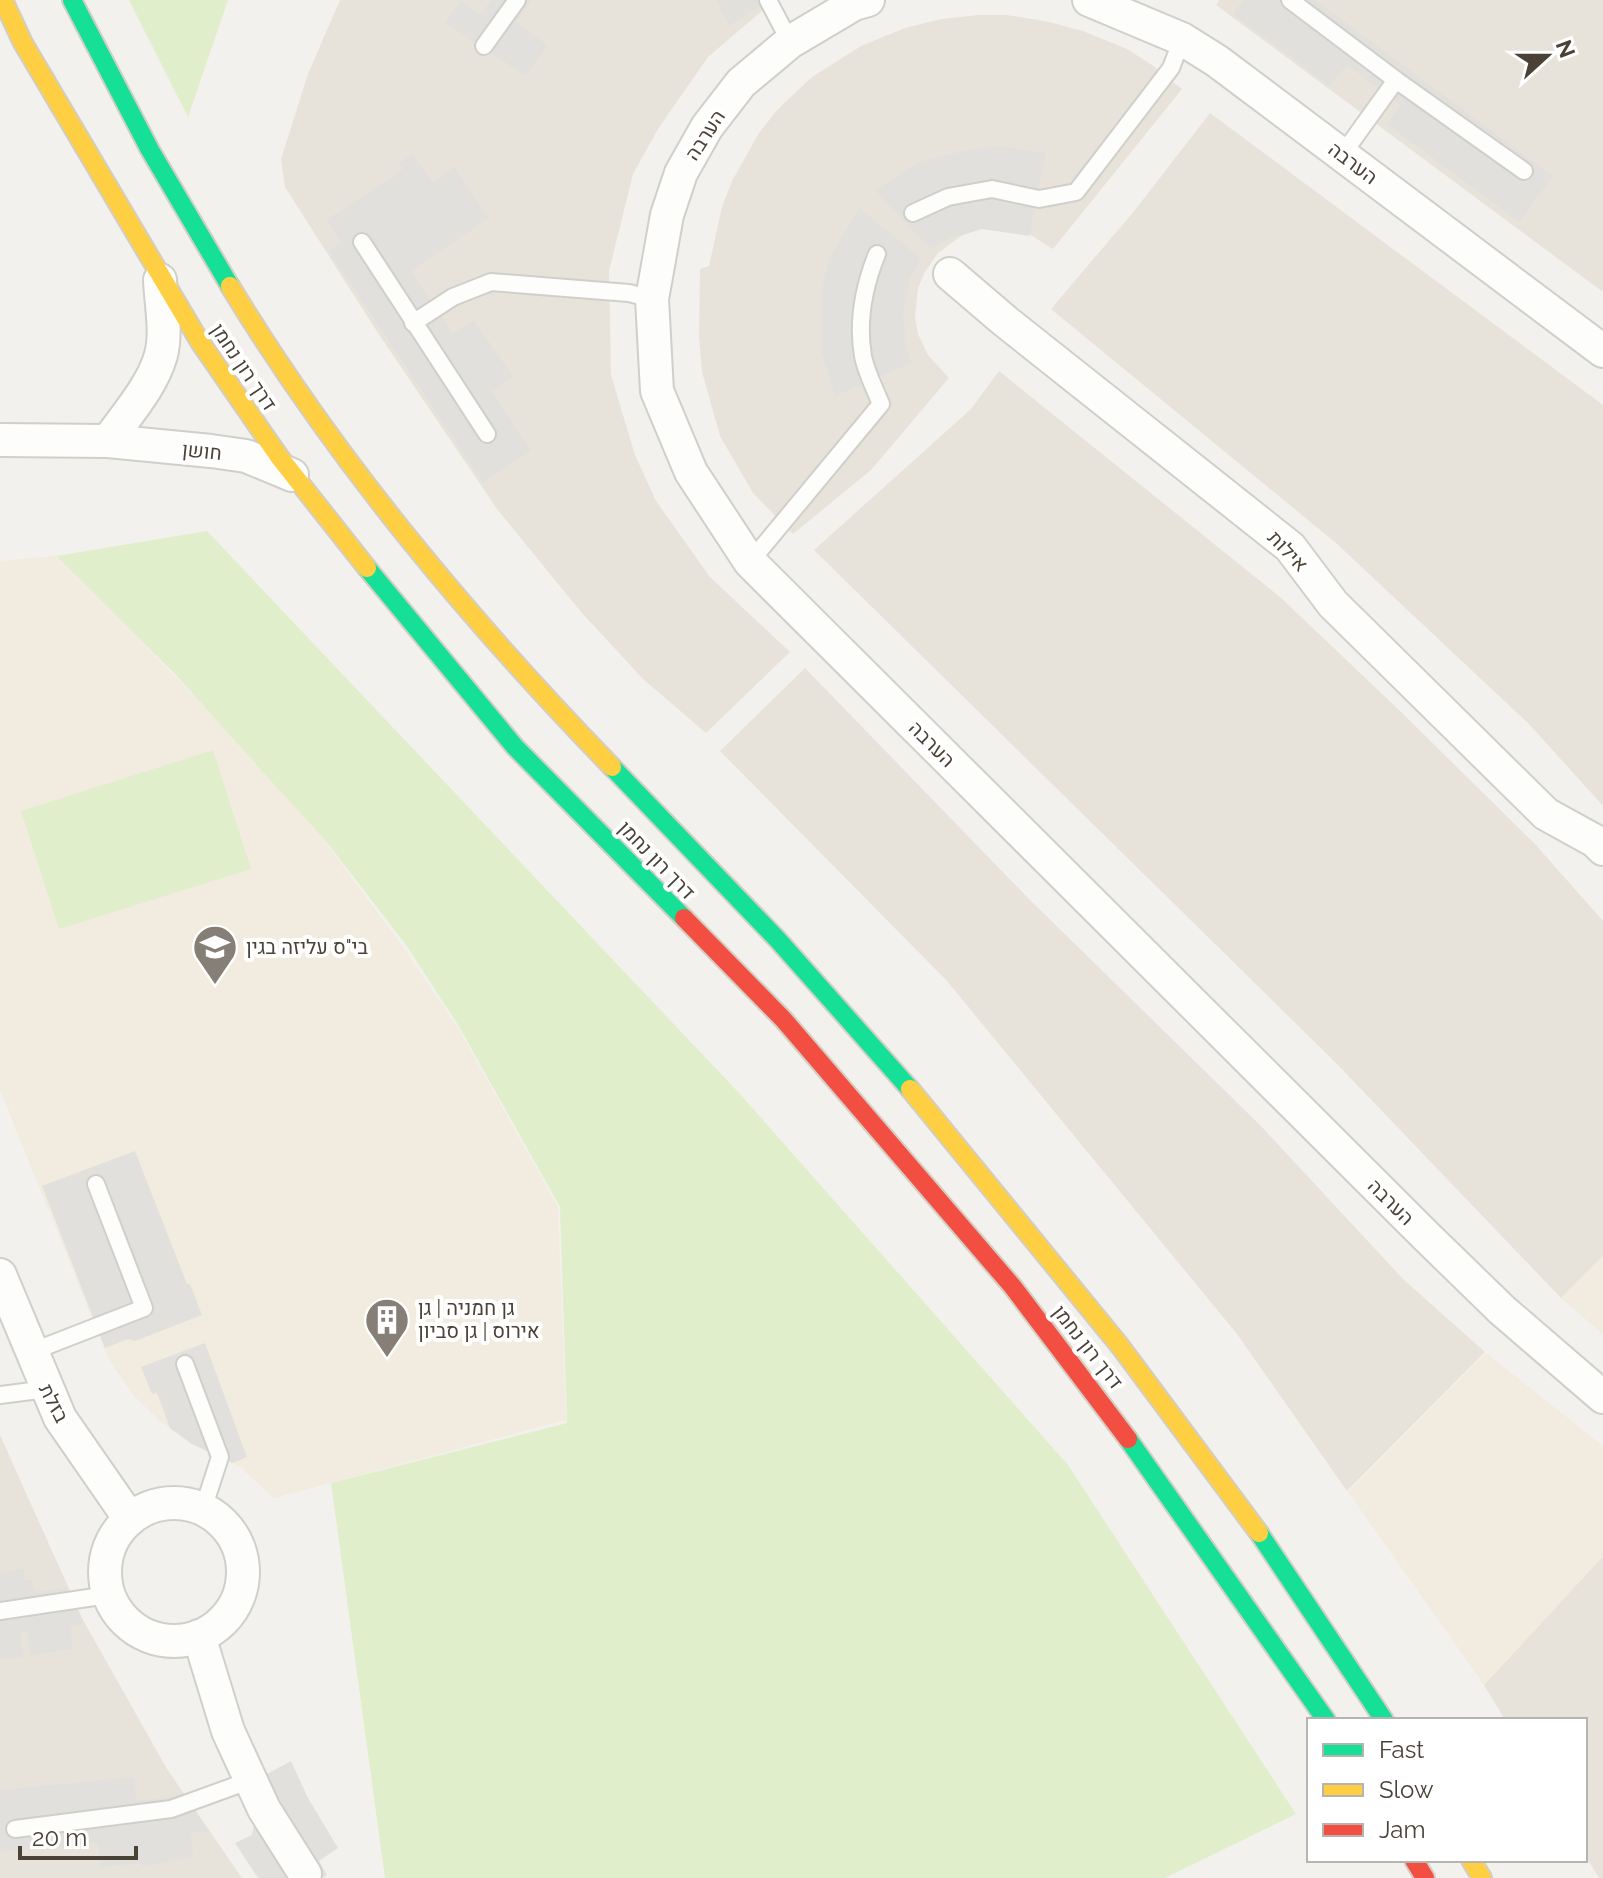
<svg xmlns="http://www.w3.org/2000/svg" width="1603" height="1878" font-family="Raleway,Heebo,sans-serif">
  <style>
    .residential { fill: #e7e3da }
    .education { fill: #f1ecdf }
    .green { fill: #e1eecb }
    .parking { fill: #e2e0dc }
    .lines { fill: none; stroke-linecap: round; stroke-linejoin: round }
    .lane-casing { stroke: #d1cfca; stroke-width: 20 }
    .street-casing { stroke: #d1cfca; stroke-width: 36 }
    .fast-casing { stroke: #d3cec3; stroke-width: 22 }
    .slow-casing { stroke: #d3cec3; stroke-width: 22 }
    .jam-casing { stroke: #d3cec3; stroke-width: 22 }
    .lane { stroke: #fdfdfc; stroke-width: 16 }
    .street { stroke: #fdfdfc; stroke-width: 32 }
    .fast { stroke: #16e098; stroke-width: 18 }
    .slow { stroke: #ffcf43; stroke-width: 18 }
    .jam { stroke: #f24e42; stroke-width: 18 }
    .labels { text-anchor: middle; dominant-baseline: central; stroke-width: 8; stroke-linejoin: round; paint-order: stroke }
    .street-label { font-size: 20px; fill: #4b4237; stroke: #fff }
    .poi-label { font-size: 20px; fill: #4b4237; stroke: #fff; text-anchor: start }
  </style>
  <rect width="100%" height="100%" fill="#f3f1ed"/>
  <g class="residential">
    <path d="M340,0H775L708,57L658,129L633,174L609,271L611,375L635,455L656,501L710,577L790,652L706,733L643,679L581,612L497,509L376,330L285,187L281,159L308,74Z"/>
    <path d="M1219,0H1603V292L1216,5Z"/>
    <path d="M979,15H1007L1045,21L1083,31L1127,49L1152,65L1182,89L1053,249L1026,232L998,227L981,229L961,236L938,253L925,272L918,288L915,317L918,334L928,355L949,378L871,470L793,534L753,493L720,436L702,372L699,337L700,269L709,266L722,207L732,181L759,133L777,110L812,77L861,46L905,28L941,19Z"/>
    <path d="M1210,113L1603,405V806L1530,725L1336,543L1051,309L1135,210Z"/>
    <path d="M999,371L1280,597L1397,708L1535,844L1603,921V1256L1561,1298L1337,1064L814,550L971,409Z"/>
    <path d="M805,668L1030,900L1260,1125L1403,1279L1485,1352L1347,1491L1237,1334L947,981L720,751Z"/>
    <path d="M0,1435L83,1620L167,1769L242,1878H0Z"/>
    <path d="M1603,1556V1878H1599L1585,1855V1720H1505L1484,1685Z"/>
  </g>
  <g class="education">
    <path d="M55,556L119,618L236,740L327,844L401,944L458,1028L558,1207L566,1420L274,1498L240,1467L192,1444L160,1421L134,1396L109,1360L0,1090V561Z"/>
    <path d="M1603,1256V1334L1561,1298Z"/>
    <path d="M1486,1353L1603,1446V1556L1484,1685L1348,1492Z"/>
  </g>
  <g class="green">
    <path d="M129,0H228L188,117Z"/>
    <path d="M207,531L740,1094L1068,1465L1296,1814L1165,1878H385L331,1483L567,1423L560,1207L458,1025L406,945L328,844L174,673L56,556Z"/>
    <path d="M213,750L251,869L59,929L21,811Z"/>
  </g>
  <g class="parking">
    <path d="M461,0L480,15L491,0H532L516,22L547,45L526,76L445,23Z"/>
    <path d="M716,0H770L729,26Z"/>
    <path d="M1243,0H1315L1553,176L1519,222L1387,124L1400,105L1347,65L1330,86L1233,14Z"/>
    <path d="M998,146L1046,153L1029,236L982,229L950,238L930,249L875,190L919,162L966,150Z"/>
    <path d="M413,154L432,182L455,167L489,218L411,271L453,334L474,320L513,377L492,392L531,451L483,483L329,251L341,243L326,220L402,170L399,163Z"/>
    <path d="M859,208L921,259L910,278L903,315L906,346L912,363L835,396L821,351V293L828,260Z"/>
    <path d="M135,1151L187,1284H190L202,1315L135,1341L128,1339L105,1348L42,1186Z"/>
    <path d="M205,1343L247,1457L232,1463L192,1444L170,1428L157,1393L152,1394L141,1367Z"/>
    <path d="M24,1569L25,1580H32L35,1592L67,1587L84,1623L70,1627L73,1649L30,1655L27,1632L24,1631L20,1633L23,1657L0,1659V1572Z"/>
    <path d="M291,1761L308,1798L338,1848L319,1861L327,1875L322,1878H258L235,1843L252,1835L254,1824L237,1790Z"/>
    <path d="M134,1777L136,1801L184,1795L209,1831L191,1833L193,1857L143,1866L140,1863L100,1867L98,1845L95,1842L0,1852V1790Z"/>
  </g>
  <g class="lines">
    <g class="lane-casing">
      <g id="lane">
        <path d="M768,0L790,42"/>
        <path d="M1290,0L1396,80"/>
        <path d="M484,46L517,0"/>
        <path d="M1342,155L1396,80L1524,171"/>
        <path d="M913,213L948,197L992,189L1039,199L1076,192L1171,68L1182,39"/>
        <path d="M362,242L487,434"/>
        <path d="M413,323L453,297L491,282L629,293L652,299"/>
        <path d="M750,562L881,404C875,389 866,372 863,356C857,321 864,286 877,254"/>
        <path d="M31,1352L144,1308L96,1184"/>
        <path d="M185,1364L220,1457L203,1509"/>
        <path d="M0,1395L47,1389"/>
        <path d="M0,1611L108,1595"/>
        <path d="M15,1829L171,1809L251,1780"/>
      </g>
    </g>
    <g class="street-casing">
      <g id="street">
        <path d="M868,0L854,4L790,42L741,83L707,127L681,173L667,215L652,299L657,391L691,472L750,562L1427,1237L1502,1310L1603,1397"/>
        <path d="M1089,0L1182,39L1217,61L1603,351"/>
        <path d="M950,274L1005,321L1290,547L1333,604L1546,814L1595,841L1603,849"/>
        <path d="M0,440L108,441L211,451L246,456L292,475"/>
        <path d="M108,441C126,415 152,387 161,355C167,332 161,304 160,280"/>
        <path d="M0,1275L60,1418L130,1519"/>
        <circle cx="174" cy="1572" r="69"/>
        <path d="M199,1636L228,1731L264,1809L305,1874"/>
      </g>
    </g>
    <g class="fast-casing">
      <g id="fast">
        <path d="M72,0L150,150L230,286"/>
        <path d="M367,568L515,747L684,918"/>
        <path d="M612,767L778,940L910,1089"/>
        <path d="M1128,1439L1326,1720"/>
        <path d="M1259,1533L1384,1720"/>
      </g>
    </g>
    <g class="slow-casing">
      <g id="slow">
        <path d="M3,0L23,43L200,342L280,458L367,568"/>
        <path d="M230,286C337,462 469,619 612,767"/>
        <path d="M910,1089L1120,1346L1259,1533"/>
        <path d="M1471,1860L1482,1878"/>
      </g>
    </g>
    <g class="jam-casing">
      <g id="jam">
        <path d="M684,918L783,1019L1013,1287L1128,1439"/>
        <path d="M1414,1860L1425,1878"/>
      </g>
    </g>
    <use href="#lane" class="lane"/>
    <use href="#street" class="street"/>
    <use href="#fast" class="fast"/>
    <use href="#slow" class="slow"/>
    <use href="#jam" class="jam"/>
  </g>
  <defs>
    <g id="school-pin" transform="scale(2.3)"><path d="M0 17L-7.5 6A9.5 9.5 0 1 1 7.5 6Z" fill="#867f77" stroke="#fff"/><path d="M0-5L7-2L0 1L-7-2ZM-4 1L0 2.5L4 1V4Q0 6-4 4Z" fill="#fff"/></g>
    <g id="building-pin" transform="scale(2.3)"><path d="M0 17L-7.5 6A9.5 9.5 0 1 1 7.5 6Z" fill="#867f77" stroke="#fff"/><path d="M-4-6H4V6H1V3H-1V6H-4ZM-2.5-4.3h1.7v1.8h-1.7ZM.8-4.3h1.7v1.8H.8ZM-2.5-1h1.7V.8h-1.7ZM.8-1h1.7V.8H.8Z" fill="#fff"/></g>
  </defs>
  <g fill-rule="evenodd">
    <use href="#school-pin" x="215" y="947"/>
    <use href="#building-pin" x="387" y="1320"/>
  </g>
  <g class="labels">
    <g class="street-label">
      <text transform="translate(705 135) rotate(-57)">הערבה</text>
      <text transform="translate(1353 163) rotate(37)">הערבה</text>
      <text transform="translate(244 367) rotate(56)">דרך רון נחמן</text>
      <text transform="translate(202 451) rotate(6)">חושן</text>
      <text transform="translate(1288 551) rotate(46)">אילות</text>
      <text transform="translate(932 744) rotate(45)">הערבה</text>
      <text transform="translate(657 860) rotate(46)">דרך רון נחמן</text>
      <text transform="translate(1391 1202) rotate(45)">הערבה</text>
      <text transform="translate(1088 1347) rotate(52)">דרך רון נחמן</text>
      <text transform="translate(54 1403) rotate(63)">בזלת</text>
    </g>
    <g class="poi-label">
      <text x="246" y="947">בי"ס עליזה בגין</text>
      <text x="418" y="1308">גן חמניה | גן<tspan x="418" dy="23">אירוס | גן סביון</tspan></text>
    </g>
  </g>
  <rect x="1307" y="1718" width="280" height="144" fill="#ffffff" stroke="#b7b3af" stroke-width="2"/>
  <rect x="1323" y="1744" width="40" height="12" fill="#16e098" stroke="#b7b3af" stroke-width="2"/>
  <text x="1379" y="1758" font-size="24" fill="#4b4237">Fast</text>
  <rect x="1323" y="1784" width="40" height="12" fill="#ffcf43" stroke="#b7b3af" stroke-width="2"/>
  <text x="1379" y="1798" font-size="24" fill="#4b4237">Slow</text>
  <rect x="1323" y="1824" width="40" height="12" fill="#f24e42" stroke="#b7b3af" stroke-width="2"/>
  <text x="1379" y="1838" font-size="24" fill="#4b4237">Jam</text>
  <g transform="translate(1547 56) rotate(69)" stroke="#ffffff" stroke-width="6" paint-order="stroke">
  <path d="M0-6L14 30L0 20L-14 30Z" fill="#4b4237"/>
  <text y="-12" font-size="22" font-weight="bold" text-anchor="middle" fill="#4b4237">N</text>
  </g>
  <path d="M20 1846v12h116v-12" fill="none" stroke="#4b4237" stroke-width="4"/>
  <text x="32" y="1846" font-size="24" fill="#4b4237" stroke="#ffffff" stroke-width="6" paint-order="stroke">20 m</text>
</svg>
